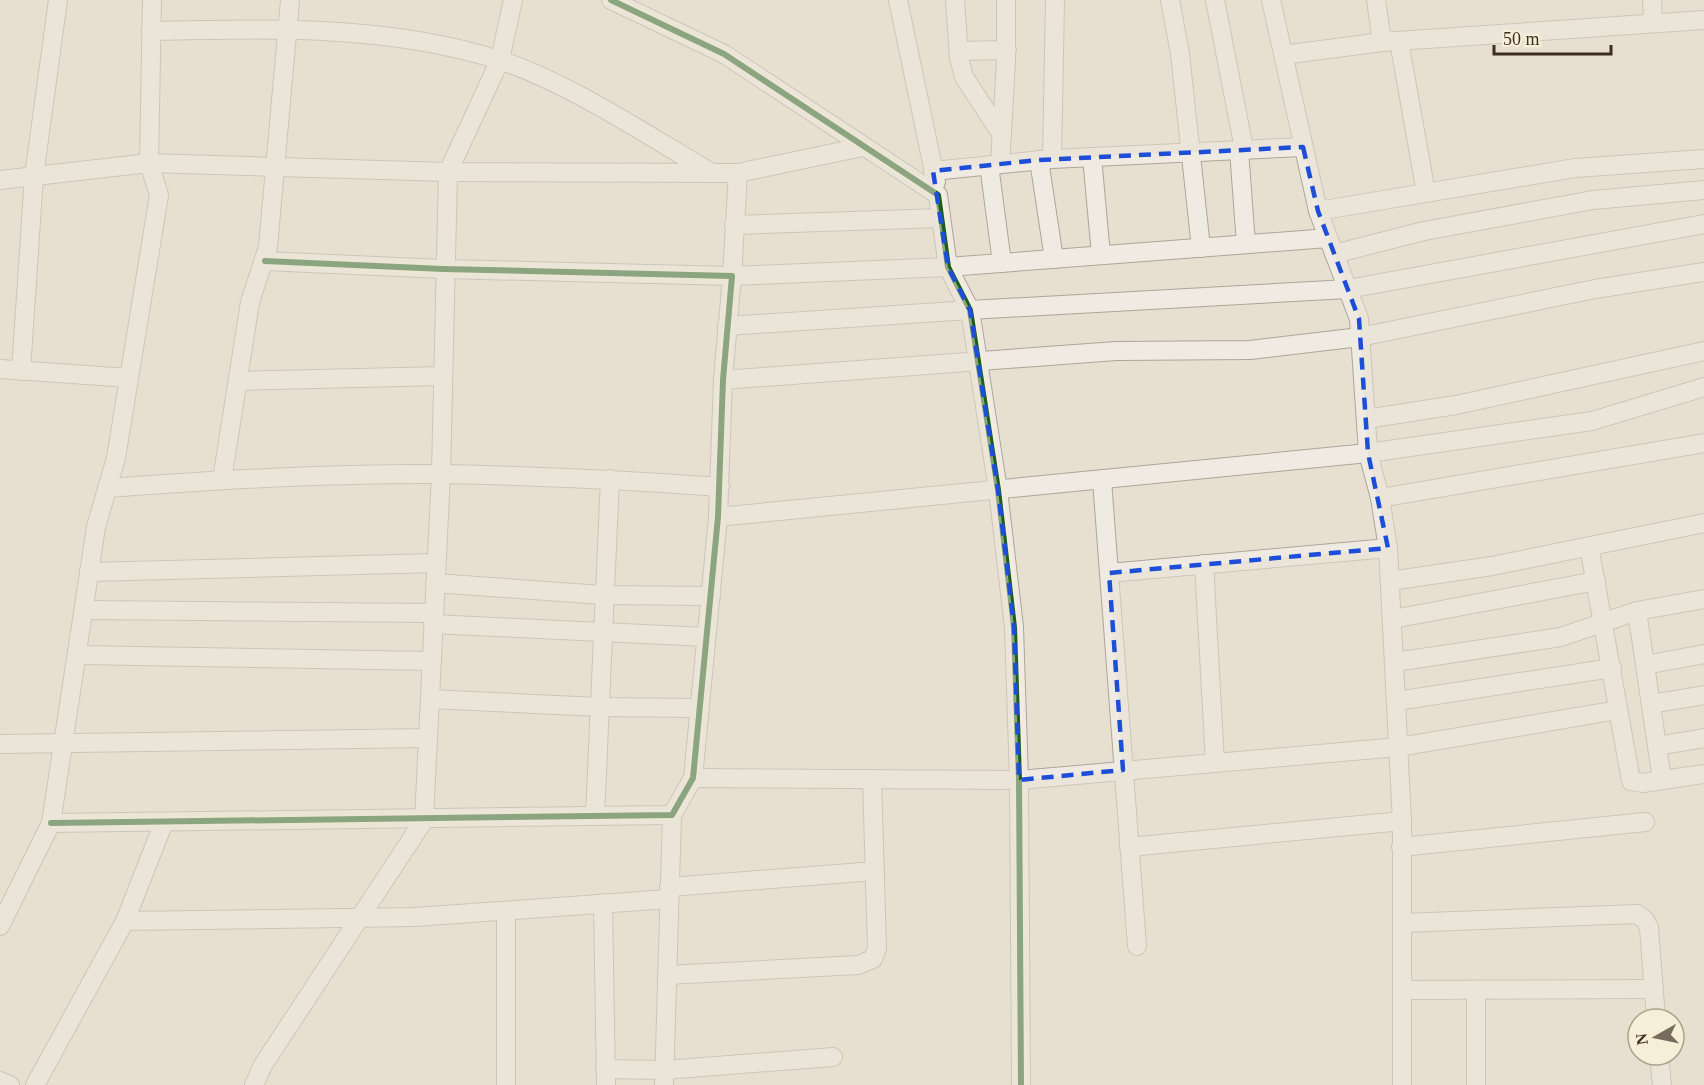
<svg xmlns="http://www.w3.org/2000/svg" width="1704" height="1085" font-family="'Times New Roman',serif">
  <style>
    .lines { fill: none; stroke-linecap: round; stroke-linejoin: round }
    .minor-casing { stroke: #ada599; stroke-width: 20 }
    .minor { stroke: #efebe3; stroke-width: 18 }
    .cycleway-casing { stroke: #f7eed8; stroke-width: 10 }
    .cycleway { stroke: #1b5e20; stroke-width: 6 }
    .marked { fill: none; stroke: #1d4ed8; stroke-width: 4.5; stroke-dasharray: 12 8; stroke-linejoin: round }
  </style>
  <rect width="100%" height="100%" fill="#e7e0d1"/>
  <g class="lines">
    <g class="minor-casing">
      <g id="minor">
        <path d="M611,0L724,54L938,195L948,267L970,310L998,490L1014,627L1019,780L1021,1085"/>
        <path d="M898,0L936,182"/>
        <path d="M955,0L959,58L964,77L1002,135"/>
        <path d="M1170,0L1180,54L1201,248"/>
        <path d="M1215,0L1244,149"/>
        <path d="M1271,0L1318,211L1359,319L1368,453L1380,498L1388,548L1402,821V1085"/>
        <path d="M1376,0L1382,42"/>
        <path d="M1652,0L1653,23"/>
        <path d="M151,31C268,29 386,24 499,60C568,82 648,136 712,173"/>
        <path d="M1399,41L1426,193"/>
        <path d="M959,51L1007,50"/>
        <path d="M1283,55L1382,42L1704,20"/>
        <path d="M1239,150L1246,244"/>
        <path d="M1092,157L1101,255"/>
        <path d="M1052,159L1055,0"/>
        <path d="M1039,160L1054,259"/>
        <path d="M1000,164L1006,62V0"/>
        <path d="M989,165L1002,263"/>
        <path d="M933,171L1052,159L1303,147"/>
        <path d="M738,173L732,276L948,267L1328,238"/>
        <path d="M0,180L149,163L448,172L738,173L862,147"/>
        <path d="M1318,211L1575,168L1704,159"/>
        <path d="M734,225L941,218"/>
        <path d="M1334,254L1424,231L1593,200L1704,190"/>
        <path d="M727,326L970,310L1348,289L1704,224"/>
        <path d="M0,369L129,378"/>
        <path d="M21,371L34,176L58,0"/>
        <path d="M723,380L1116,351L1250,350L1360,337L1595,289L1704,272"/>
        <path d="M238,381L442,376"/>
        <path d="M1366,419L1456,405L1704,351"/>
        <path d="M222,480L250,302L268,247L290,0"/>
        <path d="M1102,480L1137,946"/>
        <path d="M107,488C219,480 331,473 443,474C535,476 627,480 720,487"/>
        <path d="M1380,498L1704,443"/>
        <path d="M718,517L1368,453L1592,421L1704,387"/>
        <path d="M1589,546L1631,781L1643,783L1704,774"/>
        <path d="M1204,564L1215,763"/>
        <path d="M89,572L436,563"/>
        <path d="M1109,573L1388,548"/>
        <path d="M1390,581L1492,566L1704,523"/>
        <path d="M435,583L603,595L711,596"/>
        <path d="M84,610L434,613"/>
        <path d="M1637,611L1662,780"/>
        <path d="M1393,619L1596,581"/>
        <path d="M433,624L706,637"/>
        <path d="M77,655L432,661"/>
        <path d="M1395,662L1561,637L1637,611L1704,599"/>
        <path d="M1645,665L1704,654"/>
        <path d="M430,699L599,707L699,708"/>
        <path d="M1397,701L1612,668"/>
        <path d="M1651,704L1704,695"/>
        <path d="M0,744L428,738"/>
        <path d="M1657,746L1704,738"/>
        <path d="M693,778L1019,780L1399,747L1618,710"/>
        <path d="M595,816L610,479"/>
        <path d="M51,823L672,815L693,778L718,517L723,380L732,276L443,269L265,261"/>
        <path d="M1129,847L1402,821"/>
        <path d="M1401,847L1645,822"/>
        <path d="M669,887L875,871"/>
        <path d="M603,903L606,1085"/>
        <path d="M506,911V1085"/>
        <path d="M125,921L416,917L668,899"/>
        <path d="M1403,923L1637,914L1645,920L1649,928L1656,1019"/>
        <path d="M0,926L51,823L96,527L116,458L159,195L149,163L152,0"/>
        <path d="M667,975L858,965L873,959L877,948L872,779"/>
        <path d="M1402,990L1654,989"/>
        <path d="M1659,1055L1662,1085"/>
        <path d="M605,1069L664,1070L833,1057"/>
        <path d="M0,1081L10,1085"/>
        <path d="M35,1085L125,921L164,822"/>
        <path d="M254,1085L263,1065L424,820L441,474L448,172L500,60L513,0"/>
        <path d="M664,1085L672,815"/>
        <path d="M1476,1085V990"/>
      </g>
    </g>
    <use href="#minor" class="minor"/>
    <g class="cycleway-casing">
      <g id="cycleway">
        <path d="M611,0L724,54L938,195L948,267L970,310L998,490L1014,627L1019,780L1021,1085"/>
        <path d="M51,823L672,815L693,778L718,517L723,380L732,276L443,269L265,261"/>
      </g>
    </g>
    <use href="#cycleway" class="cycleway"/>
  </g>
  <path d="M0 0H1704V1085H0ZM1303,147L1318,211L1359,319L1368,453L1388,548L1109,573L1123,770L1019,780L1014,627L998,490L970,310L948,267L933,171L1039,160Z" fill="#e7e0d1" fill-opacity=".55" fill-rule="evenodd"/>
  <path class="marked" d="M1303,147L1318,211L1359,319L1368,453L1388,548L1109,573L1123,770L1019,780L1014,627L998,490L970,310L948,267L933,171L1039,160Z"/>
  <g transform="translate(1656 1037) rotate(261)"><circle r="28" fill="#f7eed8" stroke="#ada18e" stroke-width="1.5"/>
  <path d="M0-4.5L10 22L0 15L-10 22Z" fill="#786c5e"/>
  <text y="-9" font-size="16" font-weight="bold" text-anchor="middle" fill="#3d2e20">N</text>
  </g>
  <path d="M1494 45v9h117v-9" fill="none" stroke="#3d2e20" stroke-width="3"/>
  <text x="1503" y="45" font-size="18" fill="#3d2e20" stroke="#f7eed8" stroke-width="4.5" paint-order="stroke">50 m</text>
</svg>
